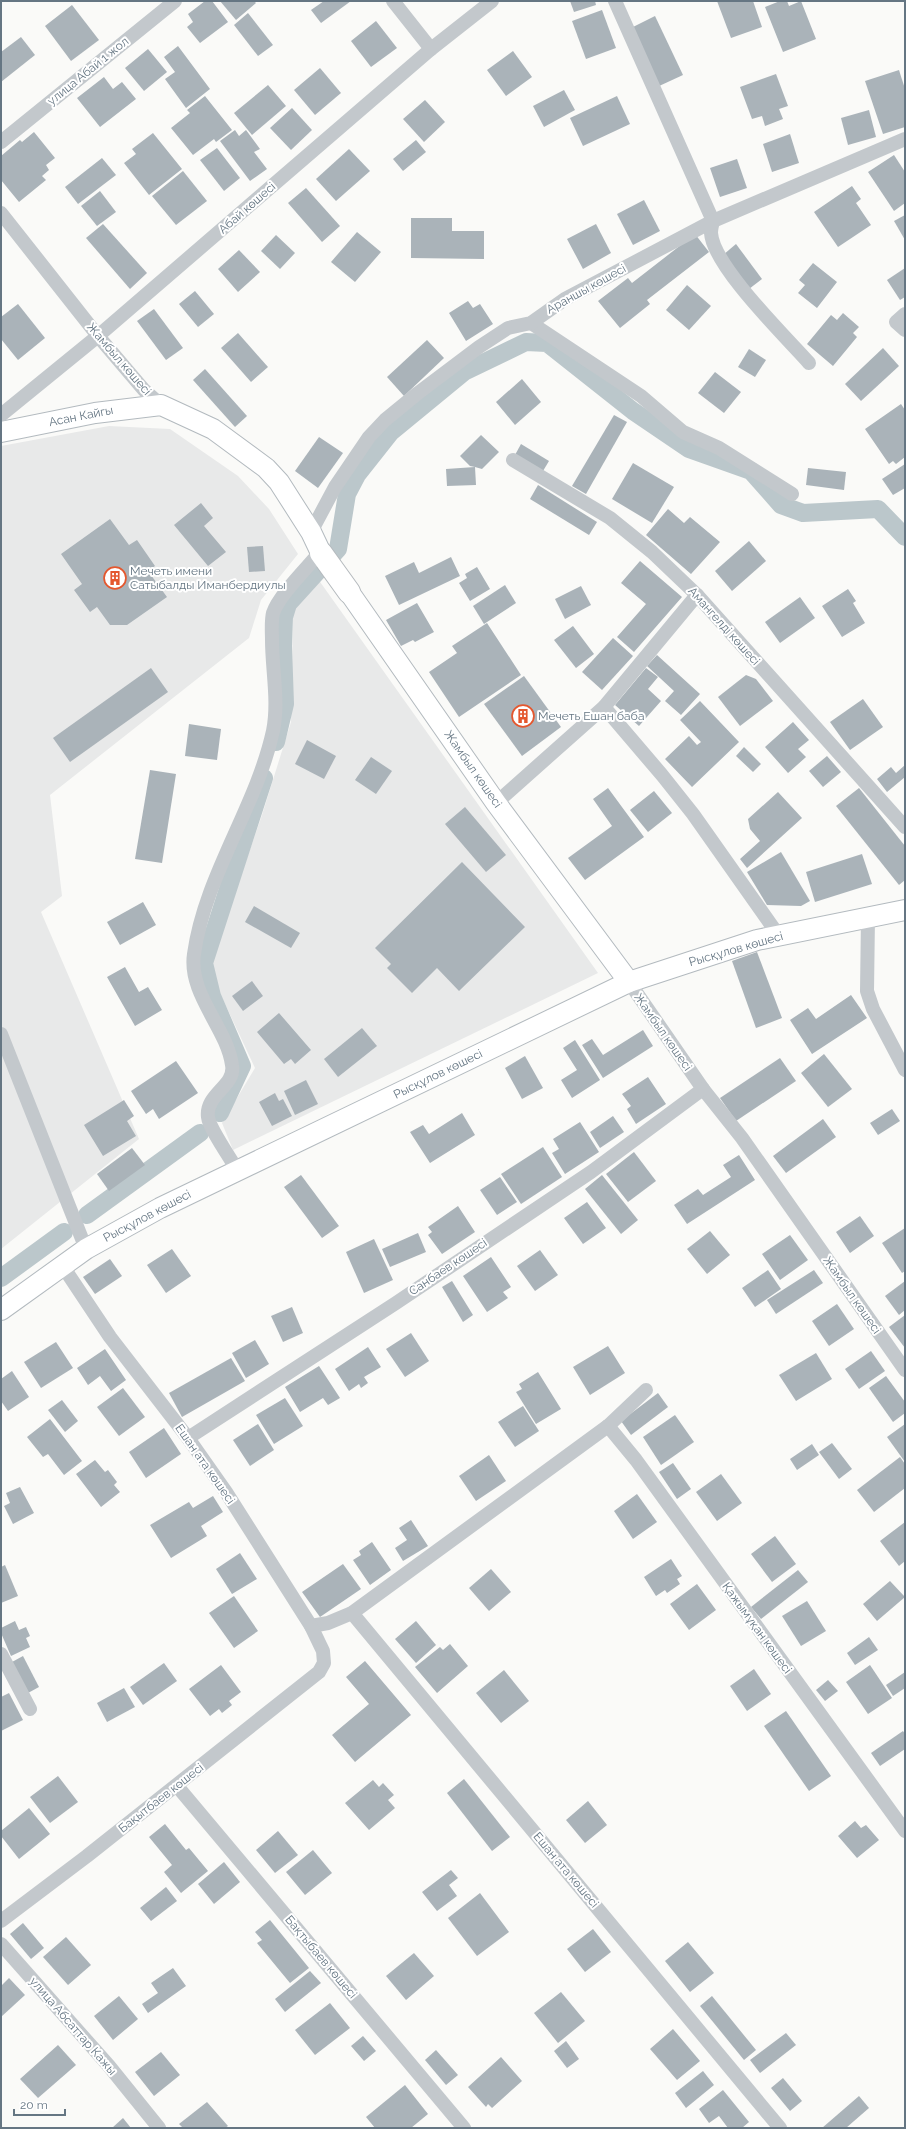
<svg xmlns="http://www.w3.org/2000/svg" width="906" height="2129" font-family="Raleway,sans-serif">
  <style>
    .built { fill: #e8e9e9 }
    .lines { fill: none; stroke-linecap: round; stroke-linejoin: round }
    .canal { stroke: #bbc7cb; stroke-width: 18 }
    .building { fill: #aab3b9 }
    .secondary-casing { stroke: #b3babf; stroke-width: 22 }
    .primary-casing { stroke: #b5babe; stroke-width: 24 }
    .street { stroke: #c3c8cc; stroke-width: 14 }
    .secondary { stroke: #fff; stroke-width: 20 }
    .primary { stroke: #fff; stroke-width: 22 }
    .labels { text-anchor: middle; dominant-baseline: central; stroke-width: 4; stroke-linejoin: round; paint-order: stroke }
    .street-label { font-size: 12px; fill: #657683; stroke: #fff }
    .poi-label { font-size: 12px; fill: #657683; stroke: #fff; text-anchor: start }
  </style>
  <rect width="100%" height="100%" fill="#fafaf8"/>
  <g class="built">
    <path d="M109,426L170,429L238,476L269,509L298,554L261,600L249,638L50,795L62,896L41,912L139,1139L1,1249V446Z"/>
    <path d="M318,579L598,973L233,1150L222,1123L255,1068L211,974L215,950L262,815L291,722L293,610Z"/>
  </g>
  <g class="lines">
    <g class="canal">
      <path d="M276,742L285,704L283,646L284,617L288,604L338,549L347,494L357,475L391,432L464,372L526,342L547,343L633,411L689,449L751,471L781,505L803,513L878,509L905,537"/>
      <path d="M220,1113L242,1066L212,996L204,963L264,778"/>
      <path d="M87,1215L200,1133"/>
      <path d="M1,1278L64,1232"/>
    </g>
  </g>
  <g class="building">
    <path d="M205,1H212L228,22L200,43L187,27L193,22L188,14Z"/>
    <path d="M220,1H254L256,3L236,20Z"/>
    <path d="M324,1H351L321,23L311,10Z"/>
    <path d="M570,1H595L596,5L574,12Z"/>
    <path d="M717,1H753L762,27L731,38Z"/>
    <path d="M780,1H787L789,6L801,1L816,39L783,52L765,7Z"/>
    <path d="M72,5L99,40L71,61L45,26Z"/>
    <path d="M602,10L616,48L586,59L572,21Z"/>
    <path d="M248,13L273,45L258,56L234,25Z"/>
    <path d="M655,16L683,75L657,87L629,29Z"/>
    <path d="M376,21L397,48L371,67L351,41Z"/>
    <path d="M21,37L35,55L1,82V52Z"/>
    <path d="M178,46L210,89L186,108L165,79L175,72L164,57Z"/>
    <path d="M148,49L167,72L144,91L125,68Z"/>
    <path d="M513,51L532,77L506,96L487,70Z"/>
    <path d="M320,68L341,93L315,115L294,90Z"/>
    <path d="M899,70L905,89V127L883,134L865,81Z"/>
    <path d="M776,74L788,106L779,109L783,119L765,126L762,116L752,119L740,87Z"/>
    <path d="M104,77L113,89L122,82L136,99L100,127L77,98Z"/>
    <path d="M268,85L286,106L252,135L234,113Z"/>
    <path d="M564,90L575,110L544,127L533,106Z"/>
    <path d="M205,96L232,130L216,142L214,139L193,155L171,128L190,113L187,110Z"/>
    <path d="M617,96L630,124L583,146L570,118Z"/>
    <path d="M425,100L445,122L424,142L403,119Z"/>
    <path d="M292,108L312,130L291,150L270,128Z"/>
    <path d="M869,110L876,137L848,145L841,118Z"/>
    <path d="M235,130L239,136L246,130L260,149L254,152L267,169L250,181L220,141Z"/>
    <path d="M34,132L55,158L46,165L49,170L42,176L46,180L19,202L1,180V156L20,140L22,142Z"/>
    <path d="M153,133L182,169L149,195L124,163L136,154L132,149Z"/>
    <path d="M790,134L799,163L772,172L763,144Z"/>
    <path d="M416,140L426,152L403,171L393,159Z"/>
    <path d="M217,148L240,178L224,191L200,160Z"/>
    <path d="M349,149L370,171L336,201L316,179Z"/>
    <path d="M894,155L905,172V203L894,211L868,172Z"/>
    <path d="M102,158L116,175L78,204L65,187Z"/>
    <path d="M737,159L747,188L720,197L710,168Z"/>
    <path d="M183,171L207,201L176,225L152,196Z"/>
    <path d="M852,186L861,199L856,203L871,225L838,247L814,212Z"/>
    <path d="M306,188L340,226L322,242L288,203Z"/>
    <path d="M100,191L116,212L97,226L81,206Z"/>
    <path d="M644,200L660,231L633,245L617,214Z"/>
    <path d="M905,215V240L894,221Z"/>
    <path d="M411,218H452V231H484V259L411,258Z"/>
    <path d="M103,224L147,273L130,289L86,238Z"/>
    <path d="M596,224L611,253L583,269L567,239Z"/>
    <path d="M357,232L381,252L355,282L331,262Z"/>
    <path d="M695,234L709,252L647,300L650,304L620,328L598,301L628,278L632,283Z"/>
    <path d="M276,235L295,253L280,269L261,251Z"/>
    <path d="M736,244L762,279L749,289L723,255Z"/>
    <path d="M239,250L260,272L238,292L218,269Z"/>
    <path d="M813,263L837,282L817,308L798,293L805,285L799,280Z"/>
    <path d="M905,268V297L900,300L887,280Z"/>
    <path d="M687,285L711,306L689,330L666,310Z"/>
    <path d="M195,291L214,314L198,327L179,304Z"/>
    <path d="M468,301L473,308L480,304L493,324L466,341L449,313Z"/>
    <path d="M18,304L45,338L18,360L1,339V317Z"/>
    <path d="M154,309L183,348L166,360L137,321Z"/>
    <path d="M843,313L859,327L853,333L857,337L833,366L807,344L831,315L837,320Z"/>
    <path d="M238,333L268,367L251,382L221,348Z"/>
    <path d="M427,340L444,358L404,396L387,377Z"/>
    <path d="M883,348L899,366L861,401L845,384Z"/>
    <path d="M749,349L766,360L755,377L738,367Z"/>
    <path d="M205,369L247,416L235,427L193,380Z"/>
    <path d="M715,372L741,392L724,413L698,393Z"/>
    <path d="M522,379L541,402L515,425L496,402Z"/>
    <path d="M901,404L905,410V457L896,464L893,461L889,464L865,429Z"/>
    <path d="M614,415L627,422L586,494L572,486Z"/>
    <path d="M481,435L499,452L482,469L475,467L476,485L447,486L446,469L475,467L470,466L460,456Z"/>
    <path d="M319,437L343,453L318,488L295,471Z"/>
    <path d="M521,444L549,461L543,471L515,455Z"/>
    <path d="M633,463L674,487L652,523L612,499Z"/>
    <path d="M905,464V488L893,495L882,479Z"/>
    <path d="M808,468L846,472L844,490L806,485Z"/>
    <path d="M538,485L597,522L589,535L530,499Z"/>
    <path d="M201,503L213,518L204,526L226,552L208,566L174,525Z"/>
    <path d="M668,509L684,523L690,517L720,542L691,574L646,535Z"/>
    <path d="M110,519L129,545L137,540L155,566L148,571L167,597L127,625H110L97,607L90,612L74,590L82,584L61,554Z"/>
    <path d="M749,541L766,561L732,591L715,571Z"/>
    <path d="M263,546L265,571L249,572L247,547Z"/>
    <path d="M451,557L460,576L399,605L385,576L414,562L419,573Z"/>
    <path d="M640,561L682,597L634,652L617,637L646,604L621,583Z"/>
    <path d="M477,567L490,589L470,601L459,583L467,578L465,574Z"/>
    <path d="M505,585L516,603L484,624L473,606Z"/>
    <path d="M581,586L591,605L565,619L555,599Z"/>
    <path d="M848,589L856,601L853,603L865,623L842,637L822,606Z"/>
    <path d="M800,597L815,618L780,643L765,622Z"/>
    <path d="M417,603L434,632L415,642L413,640L401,646L386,620Z"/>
    <path d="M487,623L521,675L459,717L429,672L457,653L452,646Z"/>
    <path d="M573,626L594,654L576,668L554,640Z"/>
    <path d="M613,638L633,656L602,690L582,672Z"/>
    <path d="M657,655L700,694L681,715L665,701L674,691L647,666Z"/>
    <path d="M151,668L168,692L70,762L53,738Z"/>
    <path d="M646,668L658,677L648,689L661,701L639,726L615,705Z"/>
    <path d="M746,675L756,679L773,701L740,726L718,697Z"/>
    <path d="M524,676L561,727L522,756L484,704Z"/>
    <path d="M863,699L883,727L850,750L830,722Z"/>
    <path d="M700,701L739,742L692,787L665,759L689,736L697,745L701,742L680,720Z"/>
    <path d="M793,722L809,740L798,749L806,757L788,773L765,747Z"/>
    <path d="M189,724L221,729L217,760L185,756Z"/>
    <path d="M307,740L336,756L324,779L295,764Z"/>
    <path d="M744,747L761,764L753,772L736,756Z"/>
    <path d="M827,756L841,772L823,787L809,771Z"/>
    <path d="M371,757L392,771L376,794L355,780Z"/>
    <path d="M905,765V777L887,792L877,779L891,767L896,773Z"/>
    <path d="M150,770L176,774L162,863L135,859Z"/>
    <path d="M608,788L644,837L585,880L568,858L612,826L593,799Z"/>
    <path d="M859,788L905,846V880L899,885L836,806Z"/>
    <path d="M654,791L672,813L648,832L630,810Z"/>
    <path d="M778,792L802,818L747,868L740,859L760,841L750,829L748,819Z"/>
    <path d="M465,807L506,855L486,872L445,824Z"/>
    <path d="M781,852L810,901L801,906L767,905L747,872Z"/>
    <path d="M862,854L872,884L815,902L806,872Z"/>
    <path d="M462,862L525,927L459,991L437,968L412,993L387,968L391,964L375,948Z"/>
    <path d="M143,902L156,925L120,945L107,922Z"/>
    <path d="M254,906L300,933L291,948L245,922Z"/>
    <path d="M757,952L782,1018L756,1028L732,961Z"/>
    <path d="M125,967L139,992L148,987L162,1010L135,1026L107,977Z"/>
    <path d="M252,981L263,996L243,1011L232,996Z"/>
    <path d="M851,995L867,1018L812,1054L790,1020L808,1008L816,1019Z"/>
    <path d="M279,1013L311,1050L295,1064L291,1059L284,1064L257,1032Z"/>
    <path d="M362,1028L377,1046L338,1077L324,1059Z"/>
    <path d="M643,1030L653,1046L603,1078L582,1045L592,1039L603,1055Z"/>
    <path d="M575,1040L600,1080L572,1098L561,1080L577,1070L563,1048Z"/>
    <path d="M824,1054L852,1089L828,1107L801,1073Z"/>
    <path d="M525,1056L543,1088L522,1099L505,1068Z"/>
    <path d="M780,1058L796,1081L736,1121L720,1098Z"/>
    <path d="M176,1061L198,1093L159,1119L153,1109L146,1114L131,1091Z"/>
    <path d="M648,1077L666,1104L636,1124L627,1109L631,1106L622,1094Z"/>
    <path d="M306,1080L318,1104L295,1115L284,1091Z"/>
    <path d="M275,1093L279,1101L283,1099L292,1116L272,1126L259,1102Z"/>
    <path d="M124,1100L134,1116L127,1121L136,1136L103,1156L84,1125Z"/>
    <path d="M892,1109L900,1121L878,1135L870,1123Z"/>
    <path d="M462,1113L475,1135L430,1163L410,1132L423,1125L429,1134Z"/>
    <path d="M613,1116L624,1132L600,1148L590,1132Z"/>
    <path d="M823,1119L836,1137L786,1173L773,1156Z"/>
    <path d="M580,1122L599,1152L565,1174L552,1153L559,1149L553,1139Z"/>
    <path d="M543,1147L562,1177L521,1204L501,1174Z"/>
    <path d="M132,1148L145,1165L109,1191L97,1174Z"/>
    <path d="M634,1152L656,1181L628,1202L606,1174Z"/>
    <path d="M739,1155L755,1180L687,1224L674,1205L698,1189L703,1195L731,1177L723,1165Z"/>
    <path d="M301,1175L339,1226L322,1238L284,1187Z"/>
    <path d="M602,1175L638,1220L621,1234L585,1189Z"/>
    <path d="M500,1177L517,1202L497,1215L480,1190Z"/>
    <path d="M587,1202L606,1228L583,1244L564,1218Z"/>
    <path d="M458,1206L475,1232L442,1254L428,1235L432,1232L428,1227Z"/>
    <path d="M860,1216L874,1236L850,1253L836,1232Z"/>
    <path d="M905,1228V1271L902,1273L882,1243Z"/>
    <path d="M710,1231L730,1255L707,1274L687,1249Z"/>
    <path d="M418,1233L426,1252L390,1267L382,1249Z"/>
    <path d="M790,1235L808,1260L780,1280L762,1254Z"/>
    <path d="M374,1239L393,1280L364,1293L346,1252Z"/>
    <path d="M172,1249L191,1276L166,1293L147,1265Z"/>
    <path d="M540,1250L558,1275L535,1291L517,1266Z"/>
    <path d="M491,1257L511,1287L503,1292L508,1298L487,1312L463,1276Z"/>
    <path d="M110,1259L122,1276L95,1294L83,1277Z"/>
    <path d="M768,1270L781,1289L755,1307L742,1288Z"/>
    <path d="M814,1270L823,1283L776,1314L767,1300Z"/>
    <path d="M452,1281L473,1315L463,1322L442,1287Z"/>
    <path d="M905,1281V1310L899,1315L885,1296Z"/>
    <path d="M837,1304L854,1329L829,1346L812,1321Z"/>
    <path d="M292,1307L303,1333L283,1342L271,1316Z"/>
    <path d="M905,1315V1348L889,1327Z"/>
    <path d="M411,1333L429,1361L405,1377L386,1349Z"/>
    <path d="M255,1340L269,1364L246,1378L232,1353Z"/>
    <path d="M56,1342L73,1368L41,1388L24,1362Z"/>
    <path d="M608,1346L625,1373L590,1395L573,1367Z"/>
    <path d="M368,1347L381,1367L364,1377L368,1383L361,1388L359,1384L349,1391L335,1369Z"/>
    <path d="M105,1349L126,1380L111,1391L100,1376L88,1385L77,1368Z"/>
    <path d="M871,1351L885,1371L859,1389L845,1369Z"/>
    <path d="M816,1353L832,1379L796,1401L779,1375Z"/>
    <path d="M231,1358L245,1381L182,1417L169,1393Z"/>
    <path d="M319,1366L340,1398L328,1405L323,1398L300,1412L285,1387Z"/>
    <path d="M12,1371L29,1397L8,1411L1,1401V1379Z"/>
    <path d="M538,1372L561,1409L536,1424L516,1392L522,1389L519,1384Z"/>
    <path d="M886,1376L905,1402V1413L893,1422L869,1388Z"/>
    <path d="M123,1388L145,1417L119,1436L97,1407Z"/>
    <path d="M658,1393L668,1407L631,1435L621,1421Z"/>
    <path d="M285,1398L303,1426L274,1444L256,1415Z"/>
    <path d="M62,1400L78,1421L65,1432L48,1410Z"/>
    <path d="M523,1406L539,1431L515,1447L498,1422Z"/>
    <path d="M675,1415L694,1442L661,1465L643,1437Z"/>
    <path d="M50,1419L82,1461L64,1475L48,1454L43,1457L27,1437Z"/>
    <path d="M258,1424L274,1450L250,1466L233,1440Z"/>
    <path d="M905,1424V1462L887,1437Z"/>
    <path d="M164,1428L181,1454L146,1478L129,1452Z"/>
    <path d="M832,1443L852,1469L839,1479L819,1452Z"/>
    <path d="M812,1444L819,1455L797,1470L790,1459Z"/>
    <path d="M489,1455L506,1481L476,1501L459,1476Z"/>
    <path d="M900,1457L905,1464V1488L874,1512L857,1490Z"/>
    <path d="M95,1460L105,1472L108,1470L117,1482L114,1485L120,1492L101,1507L76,1474Z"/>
    <path d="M673,1463L691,1489L677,1499L659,1472Z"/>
    <path d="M721,1474L742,1503L717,1521L696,1492Z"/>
    <path d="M20,1487L34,1513L13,1524L4,1506L10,1503L6,1493Z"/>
    <path d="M637,1494L657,1522L633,1539L614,1511Z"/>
    <path d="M213,1496L223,1512L201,1526L207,1536L171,1558L150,1525L189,1502L193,1508Z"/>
    <path d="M411,1520L428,1546L403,1561L395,1548L407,1540L399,1528Z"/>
    <path d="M905,1522V1561L899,1566L880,1541Z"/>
    <path d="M775,1536L796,1564L772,1582L751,1554Z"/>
    <path d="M372,1542L391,1570L370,1585L353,1560L361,1555L359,1551Z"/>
    <path d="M240,1553L257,1579L232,1594L216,1569Z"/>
    <path d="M671,1559L682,1576L677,1579L680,1584L667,1593L665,1590L656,1596L644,1577Z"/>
    <path d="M343,1564L361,1589L320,1617L302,1592Z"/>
    <path d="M5,1565L18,1596L1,1603V1567Z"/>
    <path d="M491,1569L511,1592L489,1611L469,1588Z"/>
    <path d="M798,1570L808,1582L761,1619L751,1607Z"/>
    <path d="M890,1581L905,1597L877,1621L863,1604Z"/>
    <path d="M697,1584L716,1610L689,1630L670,1604Z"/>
    <path d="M234,1596L258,1631L234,1648L209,1613Z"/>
    <path d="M807,1601L826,1631L801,1646L782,1616Z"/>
    <path d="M15,1621L19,1630L26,1627L30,1636L26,1638L30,1647L11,1656L1,1633V1628Z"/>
    <path d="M416,1621L436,1645L416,1663L395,1639Z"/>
    <path d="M869,1637L878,1650L855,1665L847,1653Z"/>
    <path d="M450,1644L468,1666L437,1693L415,1667L440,1647L443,1650Z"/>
    <path d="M23,1656L39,1687L28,1693L12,1662Z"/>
    <path d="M365,1661L411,1715L355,1762L332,1735L369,1704L346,1677Z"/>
    <path d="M164,1663L177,1681L143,1705L130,1687Z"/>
    <path d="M221,1665L241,1692L229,1701L232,1705L222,1713L219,1709L210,1716L189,1689Z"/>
    <path d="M870,1665L892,1698L868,1714L846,1682Z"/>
    <path d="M754,1669L771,1694L747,1711L730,1686Z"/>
    <path d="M504,1670L529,1701L501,1723L476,1693Z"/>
    <path d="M905,1672V1688L893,1696L886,1685Z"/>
    <path d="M828,1680L838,1691L825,1701L816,1690Z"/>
    <path d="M124,1688L135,1707L107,1722L97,1703Z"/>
    <path d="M9,1693L23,1720L1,1731V1697Z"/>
    <path d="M786,1711L831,1776L809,1791L764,1726Z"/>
    <path d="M903,1731L905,1734V1749L880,1766L871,1753Z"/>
    <path d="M58,1776L78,1802L50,1823L30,1797Z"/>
    <path d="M464,1779L510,1837L492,1851L447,1793Z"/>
    <path d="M373,1780L379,1787L383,1783L394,1795L388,1800L395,1808L369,1830L345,1803Z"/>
    <path d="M588,1801L607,1825L585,1843L566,1820Z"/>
    <path d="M29,1808L50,1834L19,1859L1,1836V1831Z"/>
    <path d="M855,1821L861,1828L866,1825L879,1840L857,1858L838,1836Z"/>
    <path d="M165,1824L186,1850L189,1848L208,1871L181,1893L164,1872L172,1865L149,1837Z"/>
    <path d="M278,1831L298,1855L275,1873L256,1850Z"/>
    <path d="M313,1850L332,1873L305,1895L286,1872Z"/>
    <path d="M224,1862L240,1882L214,1904L198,1884Z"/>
    <path d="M451,1870L458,1878L449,1885L457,1896L437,1911L422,1892Z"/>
    <path d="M166,1887L177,1901L151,1921L140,1908Z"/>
    <path d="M480,1893L509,1932L477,1956L448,1918Z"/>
    <path d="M270,1920L309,1968L290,1983L257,1943L262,1940L255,1932Z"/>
    <path d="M23,1923L44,1948L31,1959L10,1934Z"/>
    <path d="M593,1929L611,1952L585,1972L567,1949Z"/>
    <path d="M66,1937L91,1965L68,1985L43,1957Z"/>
    <path d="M688,1942L714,1973L690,1992L665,1961Z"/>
    <path d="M414,1953L434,1976L406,2000L386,1976Z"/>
    <path d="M173,1968L186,1986L148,2013L142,2004L158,1993L151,1983Z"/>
    <path d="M310,1971L321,1983L285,2012L275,1999Z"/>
    <path d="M9,1978L25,1995L1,2017V1986Z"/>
    <path d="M561,1992L585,2021L558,2043L534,2013Z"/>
    <path d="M119,1996L138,2019L113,2040L94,2016Z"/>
    <path d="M712,1996L756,2050L744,2060L700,2006Z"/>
    <path d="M330,2003L350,2028L315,2055L295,2030Z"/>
    <path d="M673,2029L700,2061L677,2080L650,2049Z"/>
    <path d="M786,2033L796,2045L760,2073L750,2060Z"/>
    <path d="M363,2036L376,2051L364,2061L351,2046Z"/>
    <path d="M566,2041L579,2059L567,2068L554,2051Z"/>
    <path d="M58,2045L76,2065L38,2098L20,2079Z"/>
    <path d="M436,2050L458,2075L446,2085L425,2060Z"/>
    <path d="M161,2052L180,2075L154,2096L135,2072Z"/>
    <path d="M501,2057L522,2081L492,2108L488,2104L486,2107L468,2087Z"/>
    <path d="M703,2071L714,2085L686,2108L675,2093Z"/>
    <path d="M783,2078L802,2101L790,2111L771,2088Z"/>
    <path d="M405,2085L428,2114L411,2128H375L366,2117Z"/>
    <path d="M723,2090L749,2122L742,2128H728L719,2116L709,2123L699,2109Z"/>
    <path d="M859,2096L869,2108L846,2128H822Z"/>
    <path d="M207,2102L228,2126L225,2128H183L179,2124Z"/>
    <path d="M123,2118L131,2128H112Z"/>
  </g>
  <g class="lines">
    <g class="secondary-casing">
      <g id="secondary">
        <path d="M1,432L95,413L161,405L213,429L266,468L279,482L311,532L321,553"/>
        <path d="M349,592L496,803L629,982"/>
        <path d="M1,1310L86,1249L160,1208L629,982L757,940L905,910"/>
      </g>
    </g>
    <g class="primary-casing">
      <path id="primary" d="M321,553L349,592"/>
    </g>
    <g class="street">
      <path d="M393,1L431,49"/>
      <path d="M615,1L713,221C712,225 711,229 711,233C713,266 786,337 809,363"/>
      <path d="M1,142L175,1"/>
      <path d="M1,213L98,336L144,390L161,405"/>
      <path d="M905,314L896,322L905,330"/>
      <path d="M531,323L641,396L683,432L719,448L792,494"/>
      <path d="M1,415L98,336L431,49L492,1"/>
      <path d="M513,460L610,518L652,552L697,595L905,827"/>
      <path d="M311,532L335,487L369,437L385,420L418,393L479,347L508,328L531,323L565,299L713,221L905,139"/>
      <path d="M604,707L662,775L693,814L779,936"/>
      <path d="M496,803L604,707L697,595"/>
      <path d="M868,917L867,991L873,1009L905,1070"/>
      <path d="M629,982L703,1089L742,1138L905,1370"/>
      <path d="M1,1034L86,1249"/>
      <path d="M237,1170C231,1159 209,1128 208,1117C205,1094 236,1086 232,1065C227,1028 188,994 194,954C205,875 256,808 273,731C279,701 272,670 272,640C272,632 271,621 273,613C279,595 308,567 321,551"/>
      <path d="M608,1426L636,1460L905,1831"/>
      <path d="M188,1438L396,1303L591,1172L703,1089"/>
      <path d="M352,1613L780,2128"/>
      <path d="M311,1626L328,1623L352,1613L608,1426L646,1390"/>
      <path d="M1,1654L30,1709"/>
      <path d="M177,1786L464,2128"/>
      <path d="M1,1921L87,1856L319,1672L324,1663L323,1651L311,1626L226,1492L188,1438L110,1337L62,1265"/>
      <path d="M1,1944L109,2066L159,2128"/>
    </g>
    <use href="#secondary" class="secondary"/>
    <use href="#primary" class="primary"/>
  </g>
  <defs>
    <g id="building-ring" transform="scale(1.15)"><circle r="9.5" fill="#fff" stroke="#e4572e" stroke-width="1.5"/><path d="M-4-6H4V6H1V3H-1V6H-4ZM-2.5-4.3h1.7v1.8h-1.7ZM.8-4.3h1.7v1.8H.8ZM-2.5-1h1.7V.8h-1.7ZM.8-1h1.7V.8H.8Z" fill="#e4572e"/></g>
  </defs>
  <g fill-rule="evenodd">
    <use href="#building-ring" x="115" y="578"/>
    <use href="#building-ring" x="523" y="716"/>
  </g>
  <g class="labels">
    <g class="street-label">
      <text transform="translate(88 71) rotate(-39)">улица Абай 1 жол</text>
      <text transform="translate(247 208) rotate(-41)">Абай көшесі</text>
      <text transform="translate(586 289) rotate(-29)">Араншы көшесі</text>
      <text transform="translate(119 359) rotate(49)">Жамбыл көшесі</text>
      <text transform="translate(81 416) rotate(-11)">Асан Кайгы</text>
      <text transform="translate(724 626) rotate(48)">Амангелді көшесі</text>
      <text transform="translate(473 769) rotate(55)">Жамбыл көшесі</text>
      <text transform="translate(736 949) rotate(-16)">Рысқұлов көшесі</text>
      <text transform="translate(663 1032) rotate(55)">Жамбыл көшесі</text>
      <text transform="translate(438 1074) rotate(-26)">Рысқұлов көшесі</text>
      <text transform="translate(147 1216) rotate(-28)">Рысқұлов көшесі</text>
      <text transform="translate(448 1267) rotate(-34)">Санбаев көшесі</text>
      <text transform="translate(852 1295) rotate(55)">Жамбыл көшесі</text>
      <text transform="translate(205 1464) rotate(55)">Ешан ата көшесі</text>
      <text transform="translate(757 1628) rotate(54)">Қажымұқан көшесі</text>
      <text transform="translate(161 1798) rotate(-38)">Бақытбаев көшесі</text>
      <text transform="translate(566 1870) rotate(50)">Ешан ата көшесі</text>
      <text transform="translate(321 1957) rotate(50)">Бақтыбаев көшесі</text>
      <text transform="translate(73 2026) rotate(49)">улица Абсаттар Кажы</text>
    </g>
    <g class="poi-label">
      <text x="130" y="571">Мечеть имени<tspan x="130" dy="14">Сатыбалды Иманбердиулы</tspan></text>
      <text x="538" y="716">Мечеть Ешан баба</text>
    </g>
  </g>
  <rect width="906" height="2129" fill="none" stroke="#657683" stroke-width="4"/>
  <path d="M14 2109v6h51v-6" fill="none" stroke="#657683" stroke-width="2"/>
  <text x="20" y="2109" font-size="12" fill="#657683" stroke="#ffffff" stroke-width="3" paint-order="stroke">20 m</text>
</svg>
